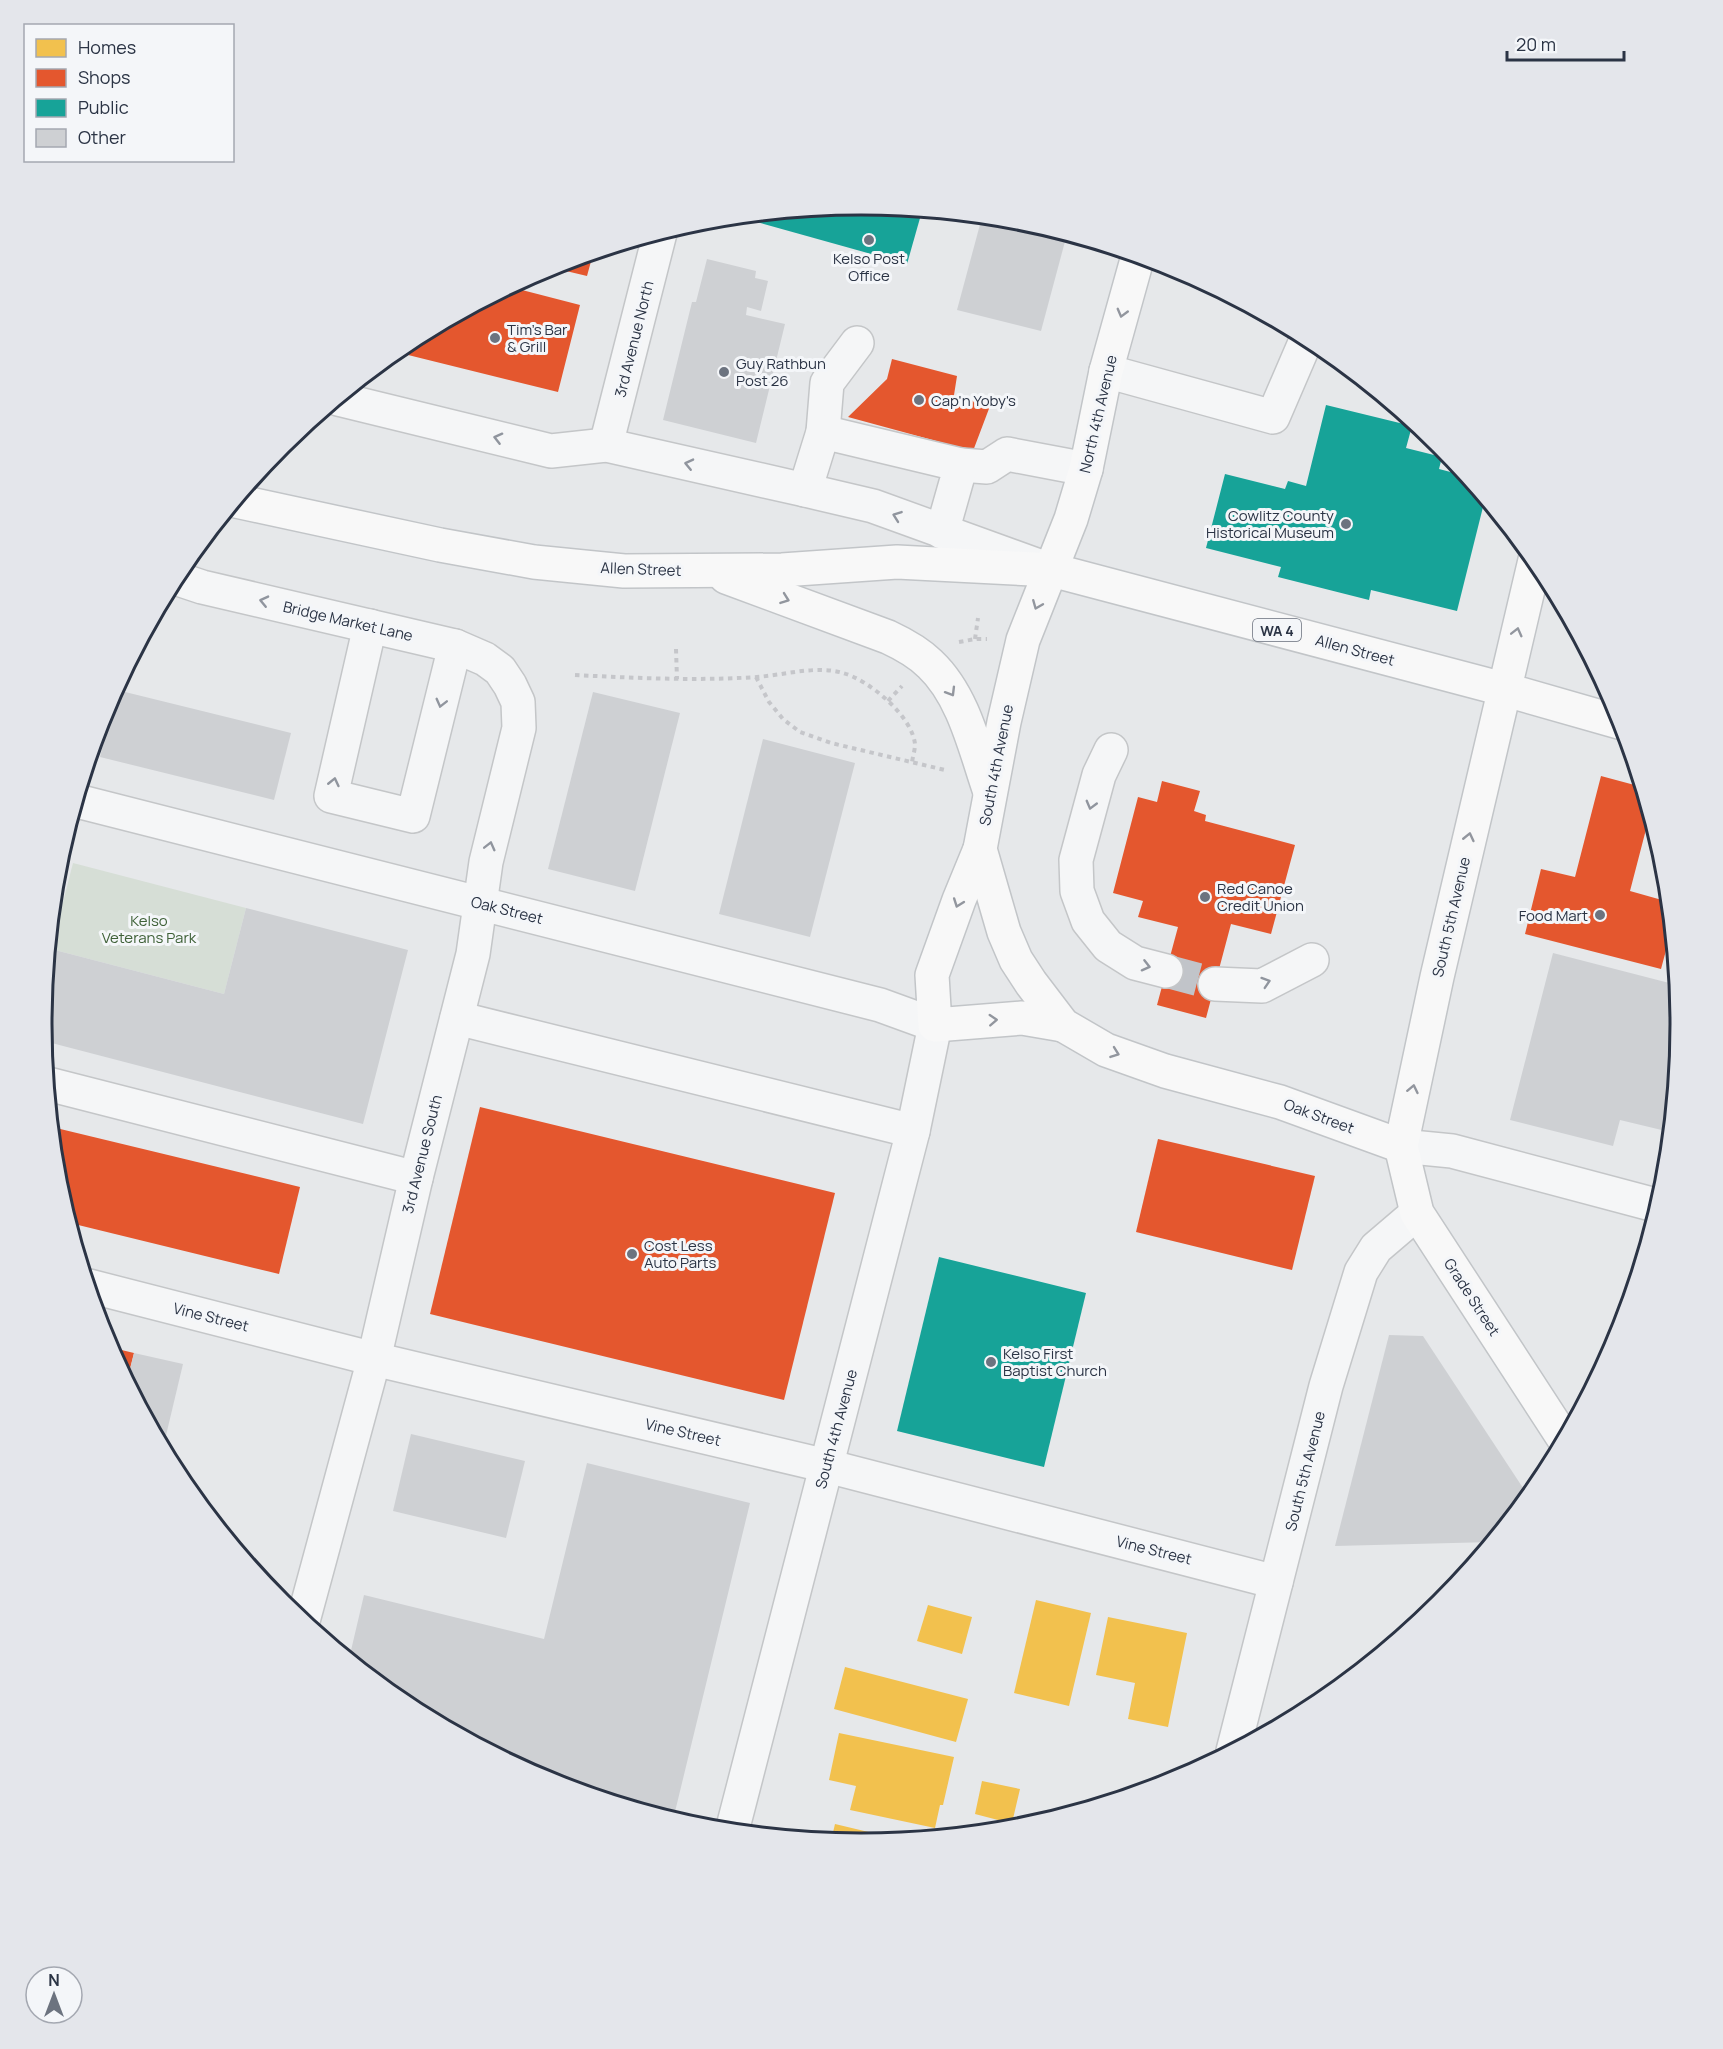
<svg xmlns="http://www.w3.org/2000/svg" width="1723" height="2049" font-family="Manrope,sans-serif">
  <style>
    .green { fill: #d6ded6 }
    .homes { fill: #f2c14e }
    .shops { fill: #e4572e }
    .public { fill: #17a398 }
    .building { fill: #ced0d3 }
    .lines { fill: none; stroke-linecap: round; stroke-linejoin: round }
    .minor-tunnel { stroke: #c1c4c9; stroke-width: 33; stroke-dasharray: 33 16; stroke-linecap: butt }
    .minor-casing { stroke: #c4c6c8; stroke-width: 36 }
    .major-casing { stroke: #c2c5c8; stroke-width: 36 }
    .path { stroke: #c5c6ca; stroke-width: 4; stroke-dasharray: 4.5 4.5; stroke-linecap: butt }
    .minor { stroke: #f5f6f7; stroke-width: 33 }
    .major { stroke: #f8f8f8; stroke-width: 33 }
    .oneway { stroke: #92969e }
    .oneway2 { stroke: #90959e }
    .poi-dot { fill: #6c737f; stroke: #f4f6f9; stroke-width: 2 }
    .labels { text-anchor: middle; dominant-baseline: central; stroke-width: 6; stroke-linejoin: round; paint-order: stroke }
    .shield { fill: #f4f6f9; stroke: #676e7b; stroke-width: 1.5 }
    .shield-label { font-size: 14px; font-weight: bold; fill: #2b3445 }
    .poi-label { font-size: 15px; fill: #2b3445; stroke: #f4f6f9; text-anchor: start }
    .street-label { font-size: 15px; fill: #2b3445; stroke: #f4f6f9 }
    .park-label { font-size: 15px; fill: #3f6138; stroke: #f4f6f9 }
    .rim { fill: none; stroke: #2b3445; stroke-width: 3 }
  </style>
  <rect width="100%" height="100%" fill="#e6e8ea"/>
  <path class="green" d="M73,863L246,908L224,994L51,949Z"/>
  <g class="homes">
    <path d="M1036,1600L1091,1613L1069,1706L1014,1693Z"/>
    <path d="M928,1605L972,1617L962,1654L917,1641Z"/>
    <path d="M1108,1617L1187,1633L1168,1727L1128,1719L1135,1683L1096,1675Z"/>
    <path d="M845,1667L968,1699L956,1742L834,1709Z"/>
    <path d="M839,1733L954,1757L943,1805H940L935,1828L850,1810L856,1786L829,1780Z"/>
    <path d="M982,1781L1020,1789L1012,1823L1027,1826L996,1831L998,1820L975,1814Z"/>
    <path d="M835,1824L902,1840L861,1844L831,1841Z"/>
  </g>
  <g class="shops">
    <path d="M593,254L587,276L566,271L568,261Z"/>
    <path d="M524,280L522,290L580,305L558,392L396,352L406,343Z"/>
    <path d="M892,359L957,376L954,395L990,406L973,451L848,417L887,379Z"/>
    <path d="M1601,776L1642,787L1650,814L1630,891L1669,902L1672,928L1661,969L1525,934L1541,869L1575,877Z"/>
    <path d="M1162,781L1200,791L1194,811L1206,815L1205,821L1295,845L1271,934L1231,924L1206,1018L1157,1005L1178,927L1138,917L1143,901L1113,893L1138,797L1157,802Z"/>
    <path d="M480,1107L835,1193L784,1400L430,1314Z"/>
    <path d="M52,1127L300,1187L279,1274L70,1223L58,1184Z"/>
    <path d="M1158,1139L1315,1176L1292,1270L1136,1232Z"/>
    <path d="M109,1347L134,1353L127,1381L113,1353Z"/>
  </g>
  <g class="public">
    <path d="M862,205L922,211L907,264L739,217Z"/>
    <path d="M1326,405L1412,426L1406,448L1442,457L1439,469L1466,476L1485,499L1457,611L1371,590L1369,600L1278,577L1281,567L1206,548L1225,474L1285,489L1288,481L1306,486Z"/>
    <path d="M939,1257L1086,1293L1044,1467L897,1431Z"/>
  </g>
  <g class="building">
    <path d="M982,217L1022,221L1067,234L1041,331L957,310Z"/>
    <path d="M707,259L756,271L755,278L768,281L761,311L747,307L746,315L785,324L756,443L663,420L692,302H696Z"/>
    <path d="M117,690L291,733L274,800L100,757Z"/>
    <path d="M593,692L680,713L635,891L548,869Z"/>
    <path d="M763,739L855,763L810,937L719,914Z"/>
    <path d="M246,908L408,950L363,1124L44,1041L42,1025L48,959L51,949L224,994Z"/>
    <path d="M1553,953L1677,985L1681,1025L1670,1132L1620,1120L1613,1146L1510,1120Z"/>
    <path d="M1389,1335L1423,1336L1529,1497L1492,1542L1335,1546Z"/>
    <path d="M134,1353L183,1364L163,1448L127,1381Z"/>
    <path d="M411,1434L525,1461L506,1538L393,1511Z"/>
    <path d="M587,1463L750,1503L673,1820L548,1781L406,1706L349,1659L364,1595L544,1639Z"/>
  </g>
  <g class="lines">
    <path class="minor-tunnel" d="M1166,971L1215,984"/>
    <g class="minor-casing">
      <g id="minor">
        <path d="M1106,371L1273,417L1307,338"/>
        <path d="M338,399L551,451L606,445L805,490L873,506L1036,565"/>
        <path d="M823,432L827,383L857,343"/>
        <path d="M606,445L660,233"/>
        <path d="M961,465L987,467L1007,454L1086,469"/>
        <path d="M805,490L823,432L961,465L942,532"/>
        <path d="M175,578L202,587L455,646L485,659L500,670L510,685L518,702L519,728L486,862L473,954L416,1178L374,1359L303,1621"/>
        <path d="M370,626L331,796L413,816L455,646"/>
        <path d="M1111,750L1099,775L1076,860L1077,891L1088,921L1108,946L1135,963L1166,971"/>
        <path d="M77,801L880,1005L935,1025L913,1131L732,1831"/>
        <path d="M1215,984L1262,986L1312,960"/>
        <path d="M457,1018L913,1131"/>
        <path d="M48,1084L416,1178"/>
        <path d="M1401,1146L1452,1151L1659,1206"/>
        <path d="M89,1286L374,1359L827,1466L1276,1582"/>
        <path d="M1233,1751L1326,1386L1361,1272L1376,1248L1417,1213"/>
      </g>
    </g>
    <g class="major-casing">
      <g id="major">
        <path d="M1138,256L1106,371L1086,469L1071,519L1023,640L1004,722L980,849L995,901L1004,932L1016,960L1031,983L1063,1025L1106,1050L1165,1071L1280,1102L1401,1146"/>
        <path d="M236,501L440,545L534,562L624,571L782,570L897,562L1052,570L1503,689L1622,723"/>
        <path d="M1535,560L1437,977L1401,1146L1417,1213L1564,1439"/>
        <path d="M726,577L888,637C903,644 918,652 930,664C964,696 975,749 990,792"/>
        <path d="M980,849L959,900L932,975L935,1025L1022,1018L1063,1025"/>
      </g>
    </g>
    <g class="path">
      <path d="M975,639L978,618"/>
      <path d="M959,642L975,639H987"/>
      <path d="M676,649L677,679"/>
      <path d="M575,675C635,678 696,681 757,677C785,675 816,665 843,673C869,680 912,716 915,744C915,750 913,756 912,762"/>
      <path d="M756,677L769,702L783,719L800,732L831,743L945,770"/>
      <path d="M888,701L902,686"/>
    </g>
    <use href="#minor" class="minor"/>
    <use href="#major" class="major"/>
  </g>
  <defs><path id="oneway-chevron" d="M-2-3.5L2.5 0L-2 3.5" fill="none" stroke-width="1.6" stroke-linecap="round" stroke-linejoin="round" transform="scale(1.5)"/></defs>
  <g class="oneway">
    <use href="#oneway-chevron" transform="translate(1122 313) rotate(105)"/>
    <use href="#oneway-chevron" transform="translate(785 599) rotate(20)"/>
    <use href="#oneway-chevron" transform="translate(1037 605) rotate(112)"/>
    <use href="#oneway-chevron" transform="translate(1517 632) rotate(-76)"/>
    <use href="#oneway-chevron" transform="translate(951 692) rotate(59)"/>
    <use href="#oneway-chevron" transform="translate(1469 837) rotate(-77)"/>
    <use href="#oneway-chevron" transform="translate(958 903) rotate(110)"/>
    <use href="#oneway-chevron" transform="translate(993 1020) rotate(-3)"/>
    <use href="#oneway-chevron" transform="translate(1115 1053) rotate(20)"/>
    <use href="#oneway-chevron" transform="translate(1413 1089) rotate(-78)"/>
  </g>
  <g class="oneway2">
    <use href="#oneway-chevron" transform="translate(498 438) rotate(-166)"/>
    <use href="#oneway-chevron" transform="translate(689 464) rotate(-167)"/>
    <use href="#oneway-chevron" transform="translate(897 516) rotate(-160)"/>
    <use href="#oneway-chevron" transform="translate(264 601) rotate(-167)"/>
    <use href="#oneway-chevron" transform="translate(441 703) rotate(104)"/>
    <use href="#oneway-chevron" transform="translate(334 782) rotate(-77)"/>
    <use href="#oneway-chevron" transform="translate(1091 805) rotate(105)"/>
    <use href="#oneway-chevron" transform="translate(490 846) rotate(-76)"/>
    <use href="#oneway-chevron" transform="translate(1146 966) rotate(14)"/>
    <use href="#oneway-chevron" transform="translate(1266 982) rotate(-18)"/>
  </g>
  <g class="poi-dot">
    <circle cx="869" cy="240" r="6"/>
    <circle cx="495" cy="338" r="6"/>
    <circle cx="724" cy="372" r="6"/>
    <circle cx="919" cy="400" r="6"/>
    <circle cx="1346" cy="524" r="6"/>
    <circle cx="1205" cy="897" r="6"/>
    <circle cx="1600" cy="915" r="6"/>
    <circle cx="632" cy="1254" r="6"/>
    <circle cx="991" cy="1362" r="6"/>
  </g>
  <g class="labels">
    <rect class="shield" x="1253" y="619" width="48" height="22" rx="4.5"/>
    <g class="shield-label">
      <text x="1277" y="630">WA 4</text>
    </g>
    <g class="poi-label">
      <text x="869" y="258" text-anchor="middle">Kelso Post<tspan x="869" dy="17">Office</tspan></text>
      <text x="507" y="329">Tim's Bar<tspan x="507" dy="17">&amp; Grill</tspan></text>
      <text x="736" y="363">Guy Rathbun<tspan x="736" dy="17">Post 26</tspan></text>
      <text x="931" y="400">Cap'n Yoby's</text>
      <text x="1334" y="515" text-anchor="end">Cowlitz County<tspan x="1334" dy="17">Historical Museum</tspan></text>
      <text x="1217" y="888">Red Canoe<tspan x="1217" dy="17">Credit Union</tspan></text>
      <text x="1588" y="915" text-anchor="end">Food Mart</text>
      <text x="644" y="1245">Cost Less<tspan x="644" dy="17">Auto Parts</tspan></text>
      <text x="1003" y="1353">Kelso First<tspan x="1003" dy="17">Baptist Church</tspan></text>
    </g>
    <g class="street-label">
      <text transform="translate(634 339) rotate(-76)">3rd Avenue North</text>
      <text transform="translate(1098 414) rotate(-77)">North 4th Avenue</text>
      <text transform="translate(641 569) rotate(2)">Allen Street</text>
      <text transform="translate(348 621) rotate(13)">Bridge Market Lane</text>
      <text transform="translate(1355 650) rotate(15)">Allen Street</text>
      <text transform="translate(996 765) rotate(-79)">South 4th Avenue</text>
      <text transform="translate(507 910) rotate(14)">Oak Street</text>
      <text transform="translate(1451 917) rotate(-77)">South 5th Avenue</text>
      <text transform="translate(1319 1116) rotate(20)">Oak Street</text>
      <text transform="translate(422 1154) rotate(-76)">3rd Avenue South</text>
      <text transform="translate(1472 1297) rotate(57)">Grade Street</text>
      <text transform="translate(211 1317) rotate(14)">Vine Street</text>
      <text transform="translate(836 1429) rotate(-75)">South 4th Avenue</text>
      <text transform="translate(683 1432) rotate(13)">Vine Street</text>
      <text transform="translate(1305 1471) rotate(-76)">South 5th Avenue</text>
      <text transform="translate(1154 1550) rotate(14)">Vine Street</text>
    </g>
    <g class="park-label">
      <text x="149" y="920">Kelso<tspan x="149" dy="17">Veterans Park</tspan></text>
    </g>
  </g>
  <path d="M0 0H1723V2049H0ZM52 1024a809 809 0 1 1 1618 0a809 809 0 1 1-1618 0Z" fill="#e4e6eb" fill-rule="evenodd"/>
  <path class="rim" d="M52 1024a809 809 0 1 1 1618 0a809 809 0 1 1-1618 0Z"/>
  <rect x="24" y="24" width="210" height="138" fill="#f4f6f9" stroke="#a4a8b1" stroke-width="1.5"/>
  <rect x="36" y="39" width="30" height="18" fill="#f2c14e" stroke="#a4a8b1" stroke-width="1.5"/>
  <text x="78" y="54" font-size="18" fill="#2b3445">Homes</text>
  <rect x="36" y="69" width="30" height="18" fill="#e4572e" stroke="#a4a8b1" stroke-width="1.5"/>
  <text x="78" y="84" font-size="18" fill="#2b3445">Shops</text>
  <rect x="36" y="99" width="30" height="18" fill="#17a398" stroke="#a4a8b1" stroke-width="1.5"/>
  <text x="78" y="114" font-size="18" fill="#2b3445">Public</text>
  <rect x="36" y="129" width="30" height="18" fill="#ced0d3" stroke="#a4a8b1" stroke-width="1.5"/>
  <text x="78" y="144" font-size="18" fill="#2b3445">Other</text>
  <g transform="translate(54 1995)"><circle r="28" fill="#f4f6f9" stroke="#a4a8b1" stroke-width="1.5"/>
  <path d="M0-4.5L10 22L0 15L-10 22Z" fill="#6c737f"/>
  <text y="-9" font-size="16" font-weight="bold" text-anchor="middle" fill="#2b3445">N</text>
  </g>
  <path d="M1507 51v9h117v-9" fill="none" stroke="#2b3445" stroke-width="3"/>
  <text x="1516" y="51" font-size="18" fill="#2b3445" stroke="#f4f6f9" stroke-width="4.5" paint-order="stroke">20 m</text>
</svg>
